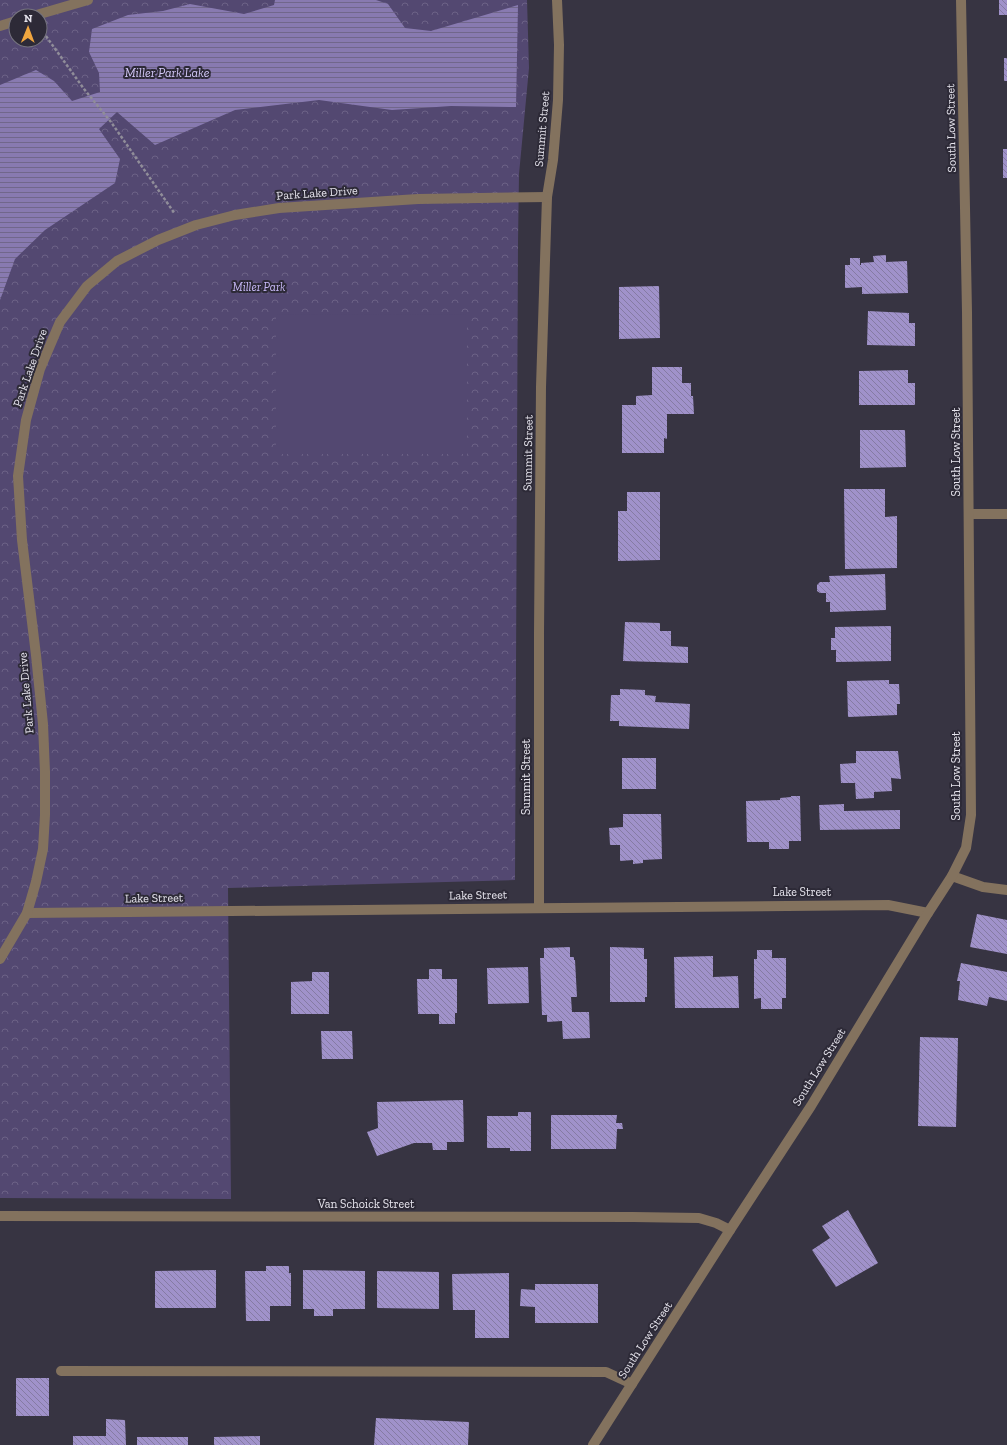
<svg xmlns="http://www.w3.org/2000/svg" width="1007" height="1445" font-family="'Zilla Slab',serif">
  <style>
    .park { fill: url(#park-crowns); fill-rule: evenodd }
    .pitch { fill: #534871 }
    .water { fill: url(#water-rules) }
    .building { fill: url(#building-back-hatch) }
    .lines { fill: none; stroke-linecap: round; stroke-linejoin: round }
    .path { stroke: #908d99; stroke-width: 2.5; stroke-dasharray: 3 2; stroke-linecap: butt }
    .minor { stroke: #83725e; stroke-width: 10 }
    .labels { text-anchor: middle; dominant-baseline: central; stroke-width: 4; stroke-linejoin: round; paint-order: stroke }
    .street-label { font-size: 12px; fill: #e7e5ee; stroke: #2d2a37 }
    .park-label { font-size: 12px; font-style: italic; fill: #cabbfa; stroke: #2d2a37 }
    .water-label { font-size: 13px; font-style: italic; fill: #d3c8f8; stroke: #2d2a37 }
  </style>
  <defs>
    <pattern id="park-crowns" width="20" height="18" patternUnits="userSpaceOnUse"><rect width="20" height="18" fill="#534871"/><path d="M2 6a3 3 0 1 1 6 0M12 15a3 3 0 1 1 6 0" fill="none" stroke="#6c6286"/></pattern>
    <pattern id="water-rules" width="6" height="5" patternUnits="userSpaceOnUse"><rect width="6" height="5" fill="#887ab0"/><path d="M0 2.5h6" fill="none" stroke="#71678b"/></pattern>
    <pattern id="building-back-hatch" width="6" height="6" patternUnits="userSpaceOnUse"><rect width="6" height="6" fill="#a092ca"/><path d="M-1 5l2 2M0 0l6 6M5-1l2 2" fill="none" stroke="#857ba3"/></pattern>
  </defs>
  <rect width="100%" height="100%" fill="#373442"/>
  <path class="park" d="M0,0H527L529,68L519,174L518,242L515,880L228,888L231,1199L0,1198ZM16,16H40V40H16Z"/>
  <path class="pitch" d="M276,314L467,315V454H276Z"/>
  <path class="water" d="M275,0H376L388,4L405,28L431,31L518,5L516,107L451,106L392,110L319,100L235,110L155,145L117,112L99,129L120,159L115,183L45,230L15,259L0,300V85L36,70L54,81L72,101L100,92L99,73L89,52L92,29L128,15L163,11L190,4L244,14L274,5Z"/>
  <g class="building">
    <rect x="999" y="0" width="8" height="15"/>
    <rect x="1004" y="58" width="3" height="23"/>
    <rect x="1003" y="149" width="4" height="29"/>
    <path d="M886,255V262L907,261L908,293L862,294V287L845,288V265H850V258H860V265H861V263L874,262L873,256Z"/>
    <path d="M659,286L660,338L619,339V287Z"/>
    <path d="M868,311L909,313V323H915V346L867,345Z"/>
    <path d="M652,367H682V383H691V396H693L694,414H667V439L664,438V453H622V405H636V396L652,395Z"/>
    <path d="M908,370V383H915V405H859V371Z"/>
    <path d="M860,430H905L906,467L860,468Z"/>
    <path d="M844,489H885V517L897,516V568L845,569Z"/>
    <path d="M627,492H660V560L618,561V511H627Z"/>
    <path d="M885,574L886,610L830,612V602H826V593H820L817,591V585L820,582H830L829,576Z"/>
    <path d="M625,622L660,623V631H671V646L688,647V663L623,661Z"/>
    <path d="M891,626V661L836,662V650H831V638H835V627Z"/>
    <path d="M889,680V684H899L900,704H897V715L848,717L847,681Z"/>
    <path d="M620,689L645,690V695L656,696L655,702L690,704L689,729L619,726V721H610L611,695H620Z"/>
    <path d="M856,751H898L901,779L891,778L892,791L874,792V798L856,799L855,783H841L840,764L856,763Z"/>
    <rect x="622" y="758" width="34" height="31"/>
    <path d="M791,796H800L801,841H789V849H769V842H747L746,801L780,800V798L791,797Z"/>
    <path d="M844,804V811L900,810V829L820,830L819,805Z"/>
    <path d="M623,814H661L662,859L643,860V863L633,864V860L620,861V845H610L609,828L623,827Z"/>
    <path d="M977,914L1007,920V954L970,947Z"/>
    <path d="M570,947V957H574V960H575L577,997H571L572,1012H589L590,1038L563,1039L562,1021L547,1022V1015H542L540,958H544V948Z"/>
    <path d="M610,947L644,948V959H647V997H645V1002H610Z"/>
    <path d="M757,950H772V958H786V998H782V1009H761V998L754,999V959H757Z"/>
    <path d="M713,956V977L738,976L739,1008H675L674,957Z"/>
    <path d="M961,963L1007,972V1001L989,997L987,1006L958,1000L960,981H957Z"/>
    <path d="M528,967L529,1003L488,1004L487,968Z"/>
    <path d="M429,969H442V979H457V1013H455V1024H439V1014H418L417,979H429Z"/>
    <path d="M312,972H329V1014H291V982L312,981Z"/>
    <path d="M321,1031H352L353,1059H322Z"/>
    <path d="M920,1037L958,1038L956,1127L918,1126Z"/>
    <path d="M463,1100L464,1142H447V1150H433L432,1143H414L377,1156L367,1132L378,1128L377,1102Z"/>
    <path d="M518,1112H531V1151H510V1148H487V1116H518Z"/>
    <path d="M551,1115H617L616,1123H622L623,1129H617L616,1149H551Z"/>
    <path d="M848,1210L878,1263L836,1287L812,1250L830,1238L822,1226Z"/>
    <path d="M266,1266H289V1273H291V1306H270V1321H246L245,1271H266Z"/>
    <path d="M216,1270V1308H155V1271Z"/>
    <path d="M303,1270L365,1271V1309H333V1316H314V1309H303Z"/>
    <path d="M377,1271L439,1272V1309L377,1308Z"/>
    <path d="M509,1273V1338H475V1310H453L452,1274Z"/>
    <path d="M535,1284H598V1323H535V1307L520,1306L521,1289L535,1290Z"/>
    <rect x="16" y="1378" width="33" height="38"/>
    <path d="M376,1418L469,1422L468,1445H374Z"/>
    <path d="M106,1419L125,1420L126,1445H73V1436H106Z"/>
    <path d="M260,1436V1445H214V1437Z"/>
    <rect x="137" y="1437" width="51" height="8"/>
  </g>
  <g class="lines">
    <path class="path" d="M43,32L84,89L111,122L175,214"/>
    <g class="minor">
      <path d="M33,16L88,0"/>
      <path d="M0,26L16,21"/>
      <path d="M969,514H1007"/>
      <path d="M952,876L983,887L1007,890"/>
      <path d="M539,907V634L541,387L547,197L553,160L558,100L559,45L557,0"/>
      <path d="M27,913L888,905L928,913"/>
      <path d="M0,959L27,913L36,882L43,849L45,815V772L43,724L36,655L22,540L18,476L26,420L40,369L60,322L87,286L117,261L158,240L196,225L235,215L279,208L418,199L547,197"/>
      <path d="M0,1216L633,1217L699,1218L716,1223L730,1230"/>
      <path d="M61,1371L606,1372L632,1384"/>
      <path d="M593,1445L730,1230L811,1106L928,913L952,876L966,848L971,815L967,312L961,0"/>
    </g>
  </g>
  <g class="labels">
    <g class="street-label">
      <text transform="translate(951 128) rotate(-91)">South Low Street</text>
      <text transform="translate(542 129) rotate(-85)">Summit Street</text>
      <text transform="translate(317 193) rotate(-4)">Park Lake Drive</text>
      <text transform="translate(30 368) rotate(-71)">Park Lake Drive</text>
      <text transform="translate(956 452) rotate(-90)">South Low Street</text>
      <text transform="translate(528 453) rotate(-89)">Summit Street</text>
      <text transform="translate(26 693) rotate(-95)">Park Lake Drive</text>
      <text transform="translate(956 776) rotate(-90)">South Low Street</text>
      <text transform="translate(526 777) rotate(-90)">Summit Street</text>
      <text x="802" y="892">Lake Street</text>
      <text transform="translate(478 895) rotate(-1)">Lake Street</text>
      <text transform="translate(154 898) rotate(-1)">Lake Street</text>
      <text transform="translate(819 1067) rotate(-58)">South Low Street</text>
      <text x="366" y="1204">Van Schoick Street</text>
      <text transform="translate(645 1340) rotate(-57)">South Low Street</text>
    </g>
    <g class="park-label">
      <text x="259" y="287">Miller Park</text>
    </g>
    <g class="water-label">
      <text x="167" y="72">Miller Park Lake</text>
    </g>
  </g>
  <g transform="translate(28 28) rotate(1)"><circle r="19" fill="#2d2a37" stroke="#777580"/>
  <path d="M0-3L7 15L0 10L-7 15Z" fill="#f0a63f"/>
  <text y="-6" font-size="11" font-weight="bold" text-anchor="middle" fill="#e7e5ee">N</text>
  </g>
</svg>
